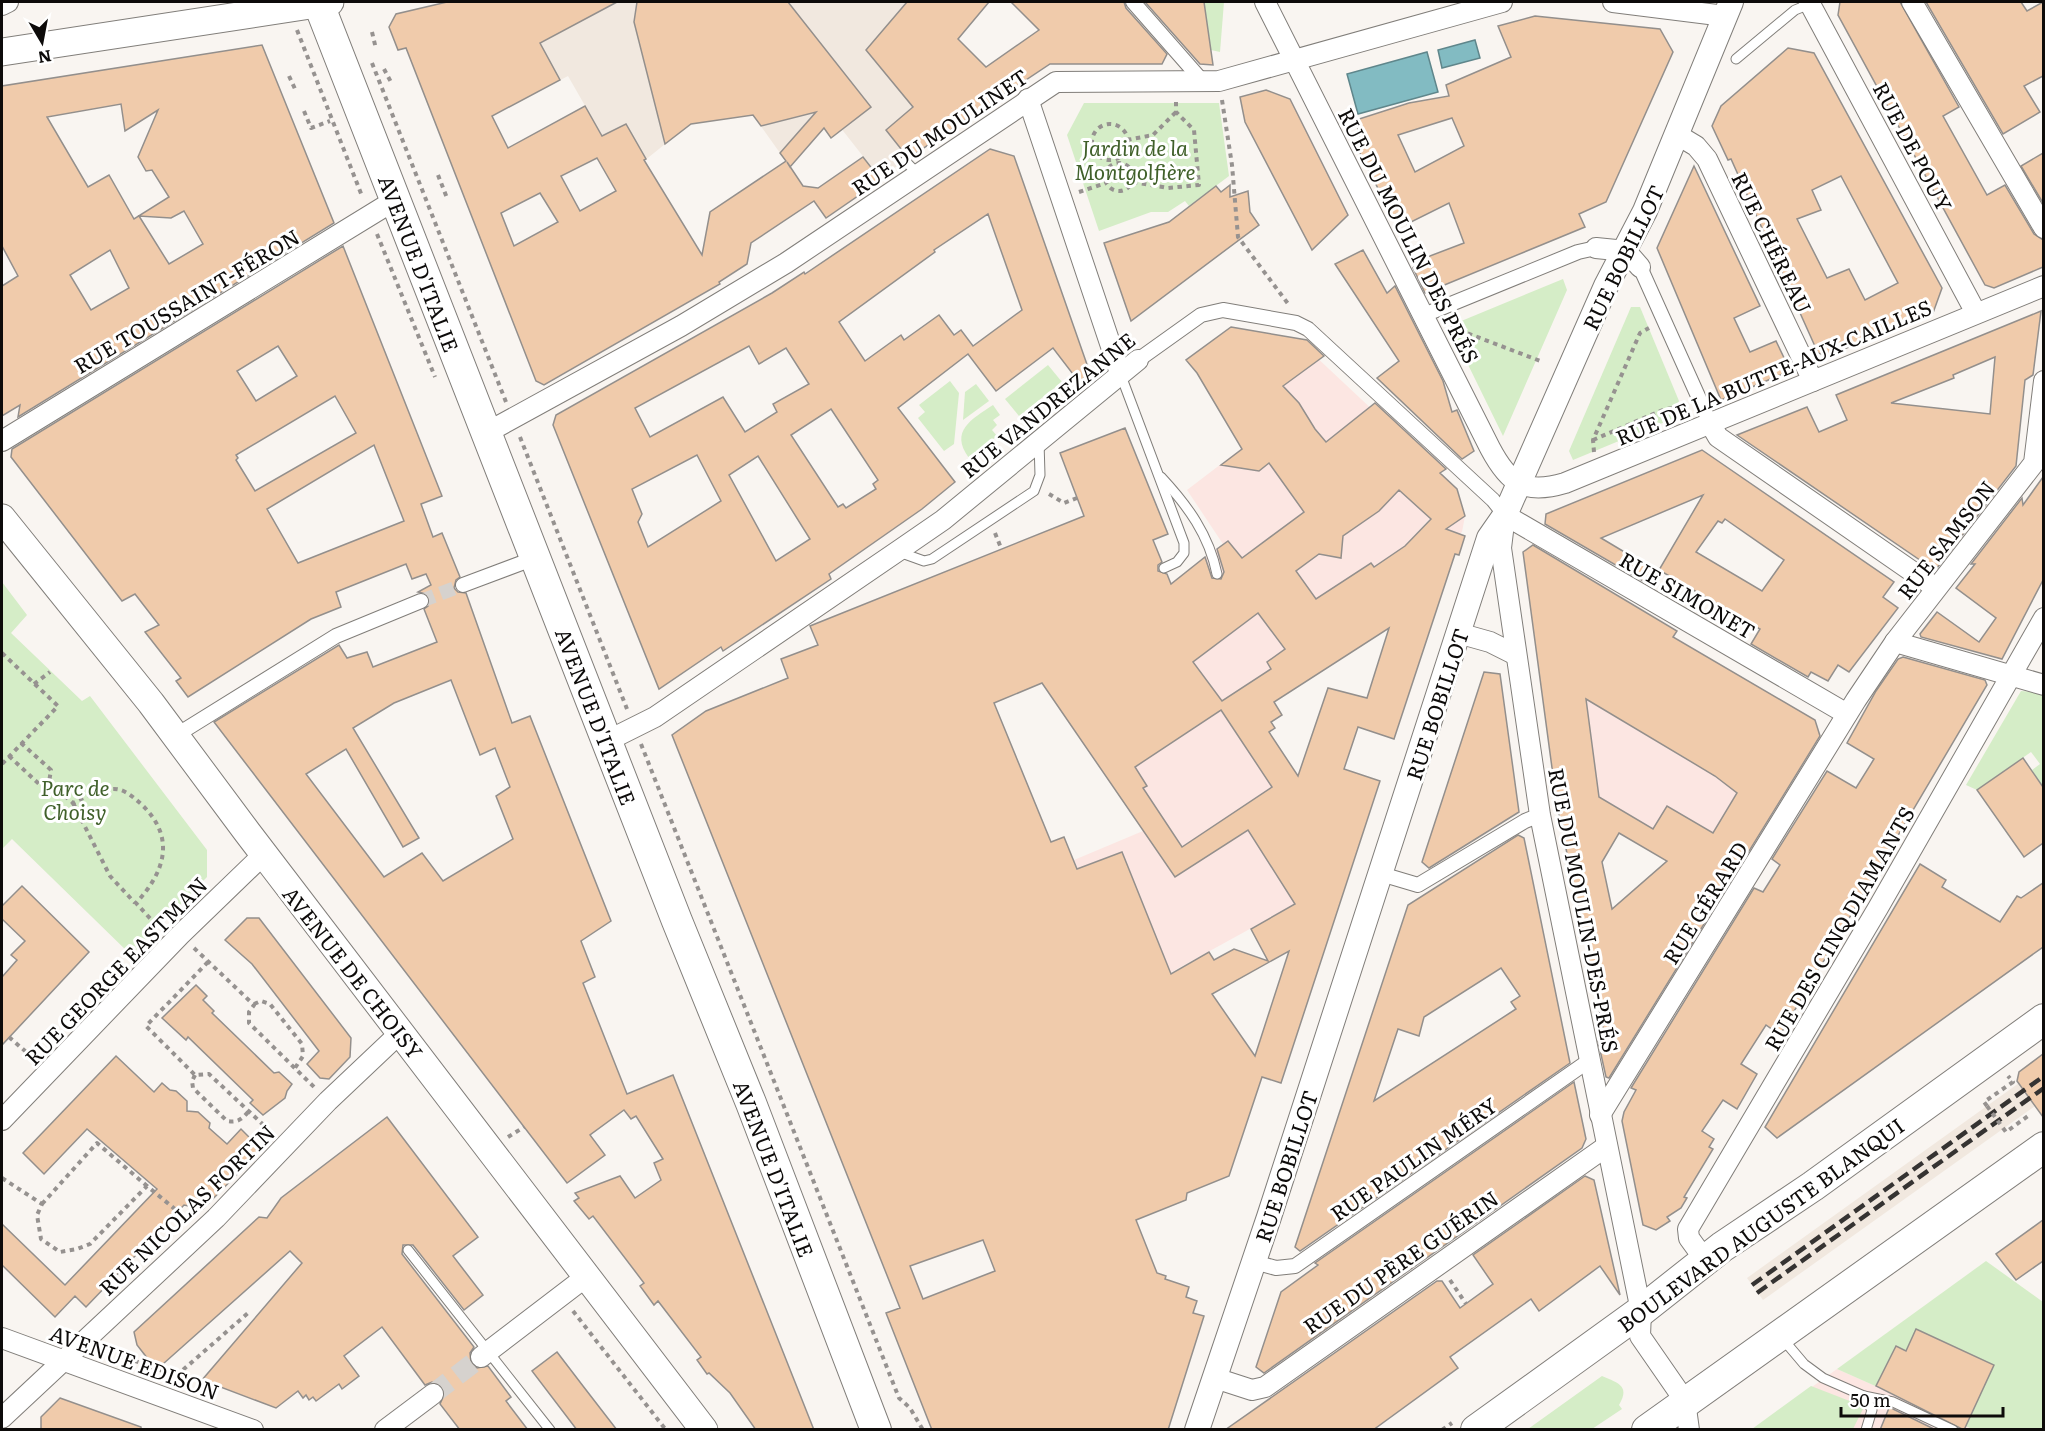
<svg xmlns="http://www.w3.org/2000/svg" width="2045" height="1431" font-family="Literata,serif">
  <style>
    .built { fill: #f1e8df }
    .education { fill: #fce6e2 }
    .green { fill: #d5edc7 }
    .water { fill: #82bbc2; stroke: #5f868b; stroke-width: 1.5 }
    .building { fill: #f0cbab; stroke: #938f8c; stroke-width: 1.5; fill-rule: evenodd }
    .lines { fill: none; stroke-linecap: round; stroke-linejoin: round }
    .pedestrian-tunnel { stroke: #d6d2ce; stroke-width: 14; stroke-dasharray: 14 7; stroke-linecap: butt }
    .minor-tunnel { stroke: #d6d2ce; stroke-width: 20; stroke-dasharray: 20 10; stroke-linecap: butt }
    .service-casing { stroke: #817e7a; stroke-width: 11 }
    .pedestrian-casing { stroke: #817e7a; stroke-width: 16 }
    .minor-casing { stroke: #817e7a; stroke-width: 22 }
    .tertiary-casing { stroke: #817e7a; stroke-width: 26 }
    .secondary-casing { stroke: #817e7a; stroke-width: 29 }
    .primary-casing { stroke: #817e7a; stroke-width: 32 }
    .path { stroke: #969290; stroke-width: 4; stroke-dasharray: 4.5 4.5; stroke-linecap: butt }
    .service { stroke: #fff; stroke-width: 9 }
    .pedestrian { stroke: #fff; stroke-width: 14 }
    .minor { stroke: #fff; stroke-width: 20 }
    .tertiary { stroke: #fff; stroke-width: 24 }
    .secondary { stroke: #fff; stroke-width: 27 }
    .primary { stroke: #fff; stroke-width: 30 }
    .rail { stroke: #353332; stroke-width: 4.5; stroke-dasharray: 12 6; stroke-linecap: butt }
    .path-bridge { stroke: #969290; stroke-width: 4; stroke-dasharray: 4.5 4.5; stroke-linecap: butt }
    .labels { text-anchor: middle; dominant-baseline: central; stroke-width: 6; stroke-linejoin: round; paint-order: stroke }
    .street-label { font-size: 21px; fill: #0d0b0a; stroke: #fff }
    .park-label { font-size: 21px; font-style: italic; fill: #40602a; stroke: #fff }
  </style>
  <rect width="100%" height="100%" fill="#f9f5f1"/>
  <g class="built">
    <path d="M563,2H907L891,20L973,113L880,178L822,104L780,153L753,115L690,124L644,161L623,172L568,76L443,142L418,79Z"/>
    <path d="M2019,1083L2035,1106L1763,1300L1747,1278Z"/>
  </g>
  <g class="education">
    <path d="M1231,327L1297,339L1457,489L1410,540L1415,547L1465,516L1462,532L1306,646L1241,689L1307,790L1295,904L1128,996L1074,860L1143,831L1040,681L1223,544L1187,490L1242,448L1201,378L1186,360Z"/>
    <path d="M1606,676L1788,786L1734,877L1602,799L1557,805L1541,685Z"/>
    <path d="M1837,1369L1972,1429L1752,1430Z"/>
  </g>
  <g class="green">
    <path d="M1204,2H1224L1220,52L1211,50Z"/>
    <path d="M1084,103H1219L1229,176L1189,206L1185,201L1168,212H1151L1099,231L1067,135Z"/>
    <path d="M1563,279L1567,290L1503,436L1452,332L1464,337L1468,329L1454,324Z"/>
    <path d="M1631,307H1640L1679,401L1672,419L1573,460L1569,451Z"/>
    <path d="M1048,365L1062,382L1019,416L1005,399Z"/>
    <path d="M950,381L959,393L954,444L944,451L918,418L925,412L919,405Z"/>
    <path d="M976,384L989,401L963,420L965,392Z"/>
    <path d="M993,405L1000,415L993,420L997,425L992,430L997,436L969,458C949,431 972,419 993,405Z"/>
    <path d="M2,582L27,615L11,633L82,701L90,696L207,850V877L131,955L12,839L2,849Z"/>
    <path d="M2035,689L2043,691V787L2032,770L2040,764L2031,752L1977,790L1966,785L2021,691L2034,692Z"/>
    <path d="M1986,1261L2043,1302V1429H1972L1837,1369Z"/>
    <path d="M1602,1376C1614,1382 1632,1384 1619,1405L1622,1409L1592,1429H1528Z"/>
    <path d="M1811,1386L1860,1405L1863,1409L1853,1429H1752Z"/>
  </g>
  <g class="water">
    <path d="M1475,40L1480,58L1442,68L1438,50Z"/>
    <path d="M1427,52L1438,92L1358,114L1347,74Z"/>
  </g>
  <g class="building">
    <path d="M447,2H617L540,43L560,80L492,116L508,148L585,106L602,136L626,124L646,159L644,160L702,255L710,212L786,161L780,153L816,112L761,126L753,115L691,124L665,144L634,22L637,2H788L871,107L831,138L824,128L790,167L787,162L803,186L818,188L863,157L881,180L826,218L814,201L751,243L747,264L719,282L720,284L544,385L536,381L406,48L398,50L389,27L396,14ZM597,158L616,191L580,211L561,176ZM540,193L558,222L514,246L501,213Z"/>
    <path d="M907,2H989L958,39L986,67L1039,30L1011,2H1124L1126,8L1167,54L1162,64H1050L910,157L905,154L886,130L913,107L866,50Z"/>
    <path d="M1145,2H1204L1213,65L1200,64Z"/>
    <path d="M1840,2H1900L1959,107L1943,116L1987,195L2005,185L2034,234L2043,240V267L1994,288L1985,285L1838,15Z"/>
    <path d="M1926,2H2021L2027,11L2043,2V76L2024,86L2040,112L2003,134Z"/>
    <path d="M1535,16L1660,29L1673,52L1606,202L1579,214L1585,227L1425,293L1413,268L1422,259L1464,243L1449,203L1407,224L1401,212L1392,216L1358,149L1362,147L1356,120L1409,103L1449,96L1446,85L1511,57L1498,26ZM1452,118L1464,146L1415,172L1398,135Z"/>
    <path d="M262,45L334,223L18,417L20,405L2,416V286L18,276L2,246V86ZM121,104L125,131L158,110L138,157L146,171L152,170L169,197L134,219L109,175L88,187L47,117ZM184,211L203,244L169,264L139,216L171,218ZM110,250L129,288L91,310L70,275Z"/>
    <path d="M1788,48L1814,53L1942,288L1933,313L1827,356L1818,353L1731,159L1728,160L1712,126L1721,106ZM1841,176L1898,283L1865,300L1849,269L1827,278L1797,219L1821,210L1812,190Z"/>
    <path d="M1266,90L1290,99L1348,215L1312,250L1245,122L1240,97Z"/>
    <path d="M990,149L1014,156L1090,373L1079,382L1053,348L996,391L968,354L898,408L955,482L922,509L829,574L831,579L723,651L721,647L659,689L553,425L556,415L772,293L804,272L805,274ZM988,214L1022,310L973,346L961,330L954,335L939,315L904,340L901,335L865,361L839,322L935,252L934,250ZM749,346L759,364L786,348L809,384L773,404L777,412L745,432L723,397L650,437L635,408ZM831,409L878,480L873,484L876,489L846,508L843,504L838,507L791,435ZM697,455L721,501L648,547L638,522L642,514L632,489ZM758,456L810,539L776,561L729,475Z"/>
    <path d="M2043,153V203L2021,166Z"/>
    <path d="M1694,166L1760,306L1734,318L1750,352L1776,341L1787,364L1785,373L1721,400L1657,248Z"/>
    <path d="M1230,185V197L1248,191L1250,212L1259,225L1131,321L1104,243L1169,222L1216,186L1221,192Z"/>
    <path d="M343,246L442,496L421,504L433,537L442,533L460,577L456,580L454,588L458,592L466,593L512,723L530,716L611,921L581,941L595,977L583,983L627,1094L673,1075L814,1430H756L730,1393L709,1373L707,1374L697,1360L701,1357L658,1301L654,1305L640,1286L644,1283L593,1216L589,1219L574,1201L579,1198L575,1193L620,1176L635,1198L661,1180L654,1163L663,1159L636,1116L631,1119L624,1110L590,1135L605,1155L567,1183L214,722L339,645L347,658L367,652L373,667L437,642L424,609L428,606L429,598L426,594L418,592L431,585L426,574L412,579L406,564L336,592L341,607L311,619L188,697L176,681L181,678L145,632L159,625L135,594L122,601L11,457L12,449ZM278,346L297,376L256,401L237,371ZM335,396L356,433L255,491L236,460L238,458L236,455ZM374,445L404,521L298,563L267,509ZM451,680L480,755L495,748L510,787L496,796L513,839L443,881L422,853L384,877L306,774L346,749L403,847L419,838L353,728L394,703Z"/>
    <path d="M1363,250L1387,293L1395,286L1443,381L1452,412L1457,410L1474,451L1462,459L1377,378L1399,361L1335,264Z"/>
    <path d="M2041,311L2033,375L2025,380L2016,466L1937,568L1933,569L1737,435L1807,407L1819,432L1847,420L1836,395ZM1995,357L1990,414L1891,403L1954,378L1953,375Z"/>
    <path d="M1231,327L1307,340L1324,356L1283,386L1299,403L1315,429L1326,442L1375,403L1446,469L1440,473L1457,489L1465,516L1446,529L1465,536L1459,555L1455,554L1394,739L1358,727L1344,769L1380,781L1281,1083L1262,1077L1229,1176L1187,1193L1186,1200L1136,1220L1157,1273L1166,1276L1165,1279L1189,1287L1186,1297L1197,1301L1193,1313L1204,1316L1168,1430H932L886,1313L900,1308L672,735L706,711L788,678L781,659L818,645L810,626L1084,516L1060,453L1125,428L1168,534L1153,540L1162,562L1158,565V571L1167,574L1171,584L1205,557L1212,578L1221,579L1224,572L1217,549L1228,541L1242,558L1304,512L1269,463L1259,471L1221,465L1242,449L1197,373L1186,360ZM1399,490L1431,519L1405,546L1374,567L1371,563L1316,599L1296,571L1319,554L1341,558L1343,536L1379,511ZM1258,613L1285,649L1267,662L1271,669L1222,701L1193,662ZM1389,628L1367,698L1328,688L1298,776L1269,732L1275,728L1271,722L1282,715L1274,702ZM1042,683L1175,877L1248,830L1295,904L1251,929L1268,961L1234,949L1214,960L1209,952L1171,974L1122,852L1077,869L1064,837L1051,842L994,703ZM1221,710L1272,787L1182,847L1143,788L1147,786L1135,767ZM1289,951L1255,1056L1212,994ZM983,1240L995,1271L923,1299L910,1266Z"/>
    <path d="M1702,450L1894,582L1883,597L1898,608L1849,672L1838,665L1828,681L1811,672L1808,677L1751,644L1760,629L1659,570L1703,495L1601,538L1658,572L1650,585L1545,524L1546,514ZM1725,519L1784,560L1762,591L1696,552L1718,521L1722,523Z"/>
    <path d="M2043,477V580L2002,659L1921,637L1920,634L1937,612L1979,642L1996,618L1956,588L1975,564H1971L2022,498L2023,505Z"/>
    <path d="M1533,545L1677,631L1673,637L1815,720L1820,736L1609,1078L1606,1077L1598,1041L1604,1033L1557,805L1523,552ZM1586,699L1715,776L1737,793L1713,833L1667,806L1653,829L1599,797ZM1619,833L1667,861L1612,909L1602,862Z"/>
    <path d="M1903,657L1985,680L1987,685L1780,1035L1766,1025L1741,1064L1757,1074L1737,1109L1723,1100L1702,1131L1714,1139L1709,1147L1713,1149L1684,1197L1687,1198L1681,1208L1667,1217L1670,1221L1656,1230L1643,1225L1622,1121L1624,1112L1636,1090L1631,1088L1754,888L1763,892L1780,865L1772,859L1827,771L1856,788L1874,759L1847,743L1876,691L1898,659Z"/>
    <path d="M1484,672L1500,674L1519,812L1429,868L1422,862Z"/>
    <path d="M2023,758L2043,787V843L2024,857L1977,790Z"/>
    <path d="M1518,835L1524,838L1570,1063L1300,1251L1295,1247L1408,905ZM1501,968L1520,996L1511,1002L1516,1009L1374,1101L1398,1029L1419,1036L1424,1017Z"/>
    <path d="M1920,864L1946,880L1942,887L2000,922L2017,896L2021,898L2043,883V947L1777,1138L1765,1127Z"/>
    <path d="M22,886L89,952L2,1045V977L17,960L11,955L25,941L2,919V906Z"/>
    <path d="M247,918H259L351,1038L350,1057L329,1079L320,1078L307,1064L319,1051L252,964L225,940Z"/>
    <path d="M196,985L207,996L203,1000L214,1011L212,1013L274,1073L279,1072L292,1084L287,1091L285,1098L263,1115L250,1103L253,1100L188,1037L186,1040L162,1018Z"/>
    <path d="M2043,1054V1117L2017,1081L2019,1072Z"/>
    <path d="M116,1056L154,1092L162,1083L170,1090L176,1091L187,1101V1111L198,1112L210,1123L209,1128L227,1144L241,1129L256,1144L257,1154L203,1209L184,1205L86,1307L75,1296L55,1317L2,1265V1224L65,1285L157,1189L87,1129L44,1174L23,1153Z"/>
    <path d="M1574,1082L1586,1139L1582,1148L1264,1373L1256,1367L1281,1292L1318,1265L1315,1263Z"/>
    <path d="M387,1117L478,1237L453,1256L483,1295L464,1310L413,1245H403L402,1254L474,1347L470,1353L471,1364L477,1368L488,1366L511,1397L506,1401L528,1430H460L440,1404L445,1393L442,1386L432,1382L425,1385L382,1327L344,1356L359,1376L342,1389L339,1384L316,1401L313,1397L309,1400L306,1395L303,1398L298,1391L276,1408L202,1380L302,1263L290,1251L163,1364L148,1359L137,1345L134,1332L259,1217L267,1218L281,1198Z"/>
    <path d="M1585,1176L1594,1180L1620,1295L1600,1266L1539,1311L1531,1299L1450,1357L1458,1368L1373,1430H1225L1437,1281H1442L1460,1308L1493,1284L1473,1255Z"/>
    <path d="M2043,1220V1261L2016,1280L1996,1254Z"/>
    <path d="M1916,1329L1994,1365L1964,1430L1876,1386L1896,1346L1906,1351Z"/>
    <path d="M557,1352L583,1386L617,1430H577L532,1371Z"/>
    <path d="M60,1398L141,1427V1430H41V1417Z"/>
    <path d="M1889,1408H1891L1936,1430H1880Z"/>
  </g>
  <g class="lines">
    <path class="pedestrian-tunnel" d="M421,601L463,585"/>
    <path class="minor-tunnel" d="M433,1394L481,1357"/>
    <g class="service-casing">
      <g id="service">
        <path d="M1736,59L1795,10L1810,4"/>
        <path d="M905,161L917,173"/>
        <path d="M1120,373L1184,543V553L1177,562L1164,568"/>
        <path d="M1161,477C1188,506 1209,535 1217,574"/>
        <path d="M899,552L924,561L932,559L1034,491L1040,475L1039,442"/>
        <path d="M408,1250L550,1430"/>
        <path d="M1782,1338L1804,1364L1823,1378L1864,1396L1893,1402L1953,1430"/>
        <path d="M1864,1396L1872,1410L1866,1430"/>
      </g>
    </g>
    <g class="pedestrian-casing">
      <g id="pedestrian">
        <path d="M1133,2L1204,83"/>
        <path d="M1640,267L1711,425"/>
        <path d="M1424,315L1578,252L1596,248"/>
        <path d="M1138,360L1201,315L1223,310L1296,323L1308,329L1493,500L1505,515"/>
        <path d="M463,585L535,558"/>
        <path d="M175,736L336,636L421,601"/>
        <path d="M1381,874L1418,885L1525,821L1540,815"/>
        <path d="M1254,1262L1276,1268L1295,1266L1590,1060"/>
      </g>
    </g>
    <g class="minor-casing">
      <g id="minor">
        <path d="M1265,2L1490,448C1509,484 1525,495 1565,483L2044,286"/>
        <path d="M1613,2L1725,16"/>
        <path d="M1809,2L1976,313"/>
        <path d="M1912,2L2044,228"/>
        <path d="M2,5L8,2"/>
        <path d="M1028,99L1120,373"/>
        <path d="M1676,134L1696,146L1707,159L1813,381"/>
        <path d="M1596,248L1626,251L1640,267"/>
        <path d="M1711,425L1718,437L1936,588"/>
        <path d="M486,433L681,326L786,263L1056,82L1219,81L1502,2"/>
        <path d="M2,441L395,200"/>
        <path d="M1458,633L1490,642L1516,655"/>
        <path d="M1895,642L2044,685"/>
        <path d="M607,741L655,717L898,551L943,520L1138,360"/>
        <path d="M1600,1115L1856,700L1895,642L2034,463L2044,381"/>
        <path d="M2,1120L180,935L264,854"/>
        <path d="M1705,1260L1689,1238L1688,1229L1878,908L2044,618"/>
        <path d="M2,1338L253,1430"/>
        <path d="M481,1357L587,1276"/>
        <path d="M1215,1378L1252,1390L1265,1387L1607,1146"/>
        <path d="M2,1418L216,1218L328,1101L401,1032"/>
        <path d="M385,1430L433,1394"/>
        <path d="M1689,1430L1685,1401L1640,1336L1641,1311L1540,815L1501,548L1505,515L1847,714"/>
      </g>
    </g>
    <g class="tertiary-casing">
      <path id="tertiary" d="M1197,1430L1269,1217L1489,538L1505,515L1606,286L1645,211L1731,2"/>
    </g>
    <g class="secondary-casing">
      <g id="secondary">
        <path d="M2,52L330,2"/>
        <path d="M2,518L151,703L247,832L704,1430"/>
      </g>
    </g>
    <g class="primary-casing">
      <g id="primary">
        <path d="M318,2L677,921L751,1103L876,1430"/>
        <path d="M1476,1430L1641,1311L1722,1247L1813,1186L2044,1019"/>
        <path d="M1647,1430L2044,1147"/>
      </g>
    </g>
    <g class="path">
      <path d="M297,30L362,196"/>
      <path d="M372,32L376,49"/>
      <path d="M372,63L506,402"/>
      <path d="M384,69L392,84"/>
      <path d="M289,76L296,91"/>
      <path d="M1222,100L1232,165L1238,237L1289,305"/>
      <path d="M304,111L311,128L330,121"/>
      <circle cx="1110" cy="142" r="18"/>
      <path d="M1127,140L1153,135L1176,112"/>
      <circle cx="1119" cy="177" r="14"/>
      <path d="M438,175L447,198"/>
      <path d="M1133,182L1168,188L1199,185L1194,130L1176,112V102"/>
      <path d="M1079,192L1106,183"/>
      <path d="M377,234L435,377"/>
      <path d="M1451,327L1543,362"/>
      <path d="M520,437L627,709"/>
      <path d="M1593,440L1665,409L1676,408L1684,412"/>
      <path d="M1594,452L1593,440L1640,333L1649,328"/>
      <path d="M1049,494L1064,503L1077,498"/>
      <path d="M995,533L1001,548"/>
      <path d="M2,653L58,706L2,764"/>
      <path d="M34,684L50,672"/>
      <path d="M21,743L51,770L49,782"/>
      <path d="M641,744L899,1398L910,1408L923,1430"/>
      <path d="M9,756L39,784L49,782L73,803C85,797 98,790 112,789C123,788 132,796 140,803C176,836 166,871 136,903L158,927"/>
      <path d="M73,803L110,876L135,903"/>
      <path d="M194,948L254,1005L249,1012V1023L314,1087"/>
      <path d="M208,962L146,1026L195,1075L209,1074L272,1133"/>
      <path d="M254,1004L261,1001L270,1004L302,1044L303,1056L295,1068"/>
      <path d="M9,1037L33,1058"/>
      <path d="M195,1075L192,1081L193,1088L227,1121C238,1123 242,1119 249,1111"/>
      <path d="M1987,1106L1984,1102L2013,1082L2008,1076"/>
      <path d="M2003,1128L2006,1132L2028,1116"/>
      <path d="M508,1137L524,1127"/>
      <path d="M2,1178L42,1204L37,1215L41,1239L60,1252L77,1249L90,1244L147,1186L187,1219"/>
      <path d="M42,1204L97,1143L147,1186"/>
      <path d="M1450,1280L1466,1304"/>
      <path d="M573,1311L666,1430"/>
      <path d="M119,1360L122,1356L176,1376L248,1313"/>
      <path d="M1442,1430L1452,1423"/>
    </g>
    <use href="#service" class="service"/>
    <use href="#pedestrian" class="pedestrian"/>
    <use href="#minor" class="minor"/>
    <use href="#tertiary" class="tertiary"/>
    <use href="#secondary" class="secondary"/>
    <use href="#primary" class="primary"/>
    <g class="rail">
      <path d="M1752,1285L2044,1076"/>
      <path d="M1757,1293L2044,1088"/>
    </g>
    <path class="path-bridge" d="M1987,1106L2003,1128"/>
  </g>
  <g class="labels">
    <g class="street-label">
      <text transform="translate(939 131) rotate(-34)">RUE DU MOULINET</text>
      <text transform="translate(1914 146) rotate(62)">RUE DE POUY</text>
      <text transform="translate(1410 235) rotate(63)">RUE DU MOULIN DES PRÉS</text>
      <text transform="translate(1773 242) rotate(64)">RUE CHÉREAU</text>
      <text transform="translate(1622 257) rotate(-64)">RUE BOBILLOT</text>
      <text transform="translate(420 263) rotate(69)">AVENUE D'ITALIE</text>
      <text transform="translate(186 300) rotate(-31)">RUE TOUSSAINT-FÉRON</text>
      <text transform="translate(1773 371) rotate(-23)">RUE DE LA BUTTE-AUX-CAILLES</text>
      <text transform="translate(1047 404) rotate(-39)">RUE VANDREZANNE</text>
      <text transform="translate(1945 539) rotate(-52)">RUE SAMSON</text>
      <text transform="translate(1688 594) rotate(30)">RUE SIMONET</text>
      <text transform="translate(1436 704) rotate(-72)">RUE BOBILLOT</text>
      <text transform="translate(597 716) rotate(69)">AVENUE D'ITALIE</text>
      <text transform="translate(1704 902) rotate(-58)">RUE GÉRARD</text>
      <text transform="translate(1585 910) rotate(79)">RUE DU MOULIN-DES-PRÉS</text>
      <text transform="translate(1838 928) rotate(-60)">RUE DES CINQ DIAMANTS</text>
      <text transform="translate(115 970) rotate(-46)">RUE GEORGE EASTMAN</text>
      <text transform="translate(354 972) rotate(52)">AVENUE DE CHOISY</text>
      <text transform="translate(1413 1158) rotate(-35)">RUE PAULIN MÉRY</text>
      <text transform="translate(1285 1166) rotate(-72)">RUE BOBILLOT</text>
      <text transform="translate(775 1168) rotate(69)">AVENUE D'ITALIE</text>
      <text transform="translate(186 1209) rotate(-44)">RUE NICOLAS FORTIN</text>
      <text transform="translate(1760 1224) rotate(-36)">BOULEVARD AUGUSTE BLANQUI</text>
      <text transform="translate(1400 1261) rotate(-35)">RUE DU PÈRE GUÉRIN</text>
      <text transform="translate(135 1361) rotate(20)">AVENUE EDISON</text>
    </g>
    <g class="park-label">
      <text x="1135" y="146">Jardin de la<tspan x="1135" dy="24">Montgolfière</tspan></text>
      <text x="75" y="786">Parc de<tspan x="75" dy="24">Choisy</tspan></text>
    </g>
  </g>
  <rect width="2045" height="1431" fill="none" stroke="#0d0b0a" stroke-width="6"/>
  <g transform="translate(42 42) rotate(170)" stroke="#ffffff" stroke-width="4.5" paint-order="stroke">
  <path d="M0-4.5L10 22L0 15L-10 22Z" fill="#0d0b0a"/>
  <text y="-9" font-size="16" font-weight="bold" text-anchor="middle" fill="#0d0b0a">N</text>
  </g>
  <path d="M1841 1407v9h162v-9" fill="none" stroke="#0d0b0a" stroke-width="3"/>
  <text x="1850" y="1407" font-size="18" fill="#0d0b0a" stroke="#ffffff" stroke-width="4.5" paint-order="stroke">50 m</text>
</svg>
